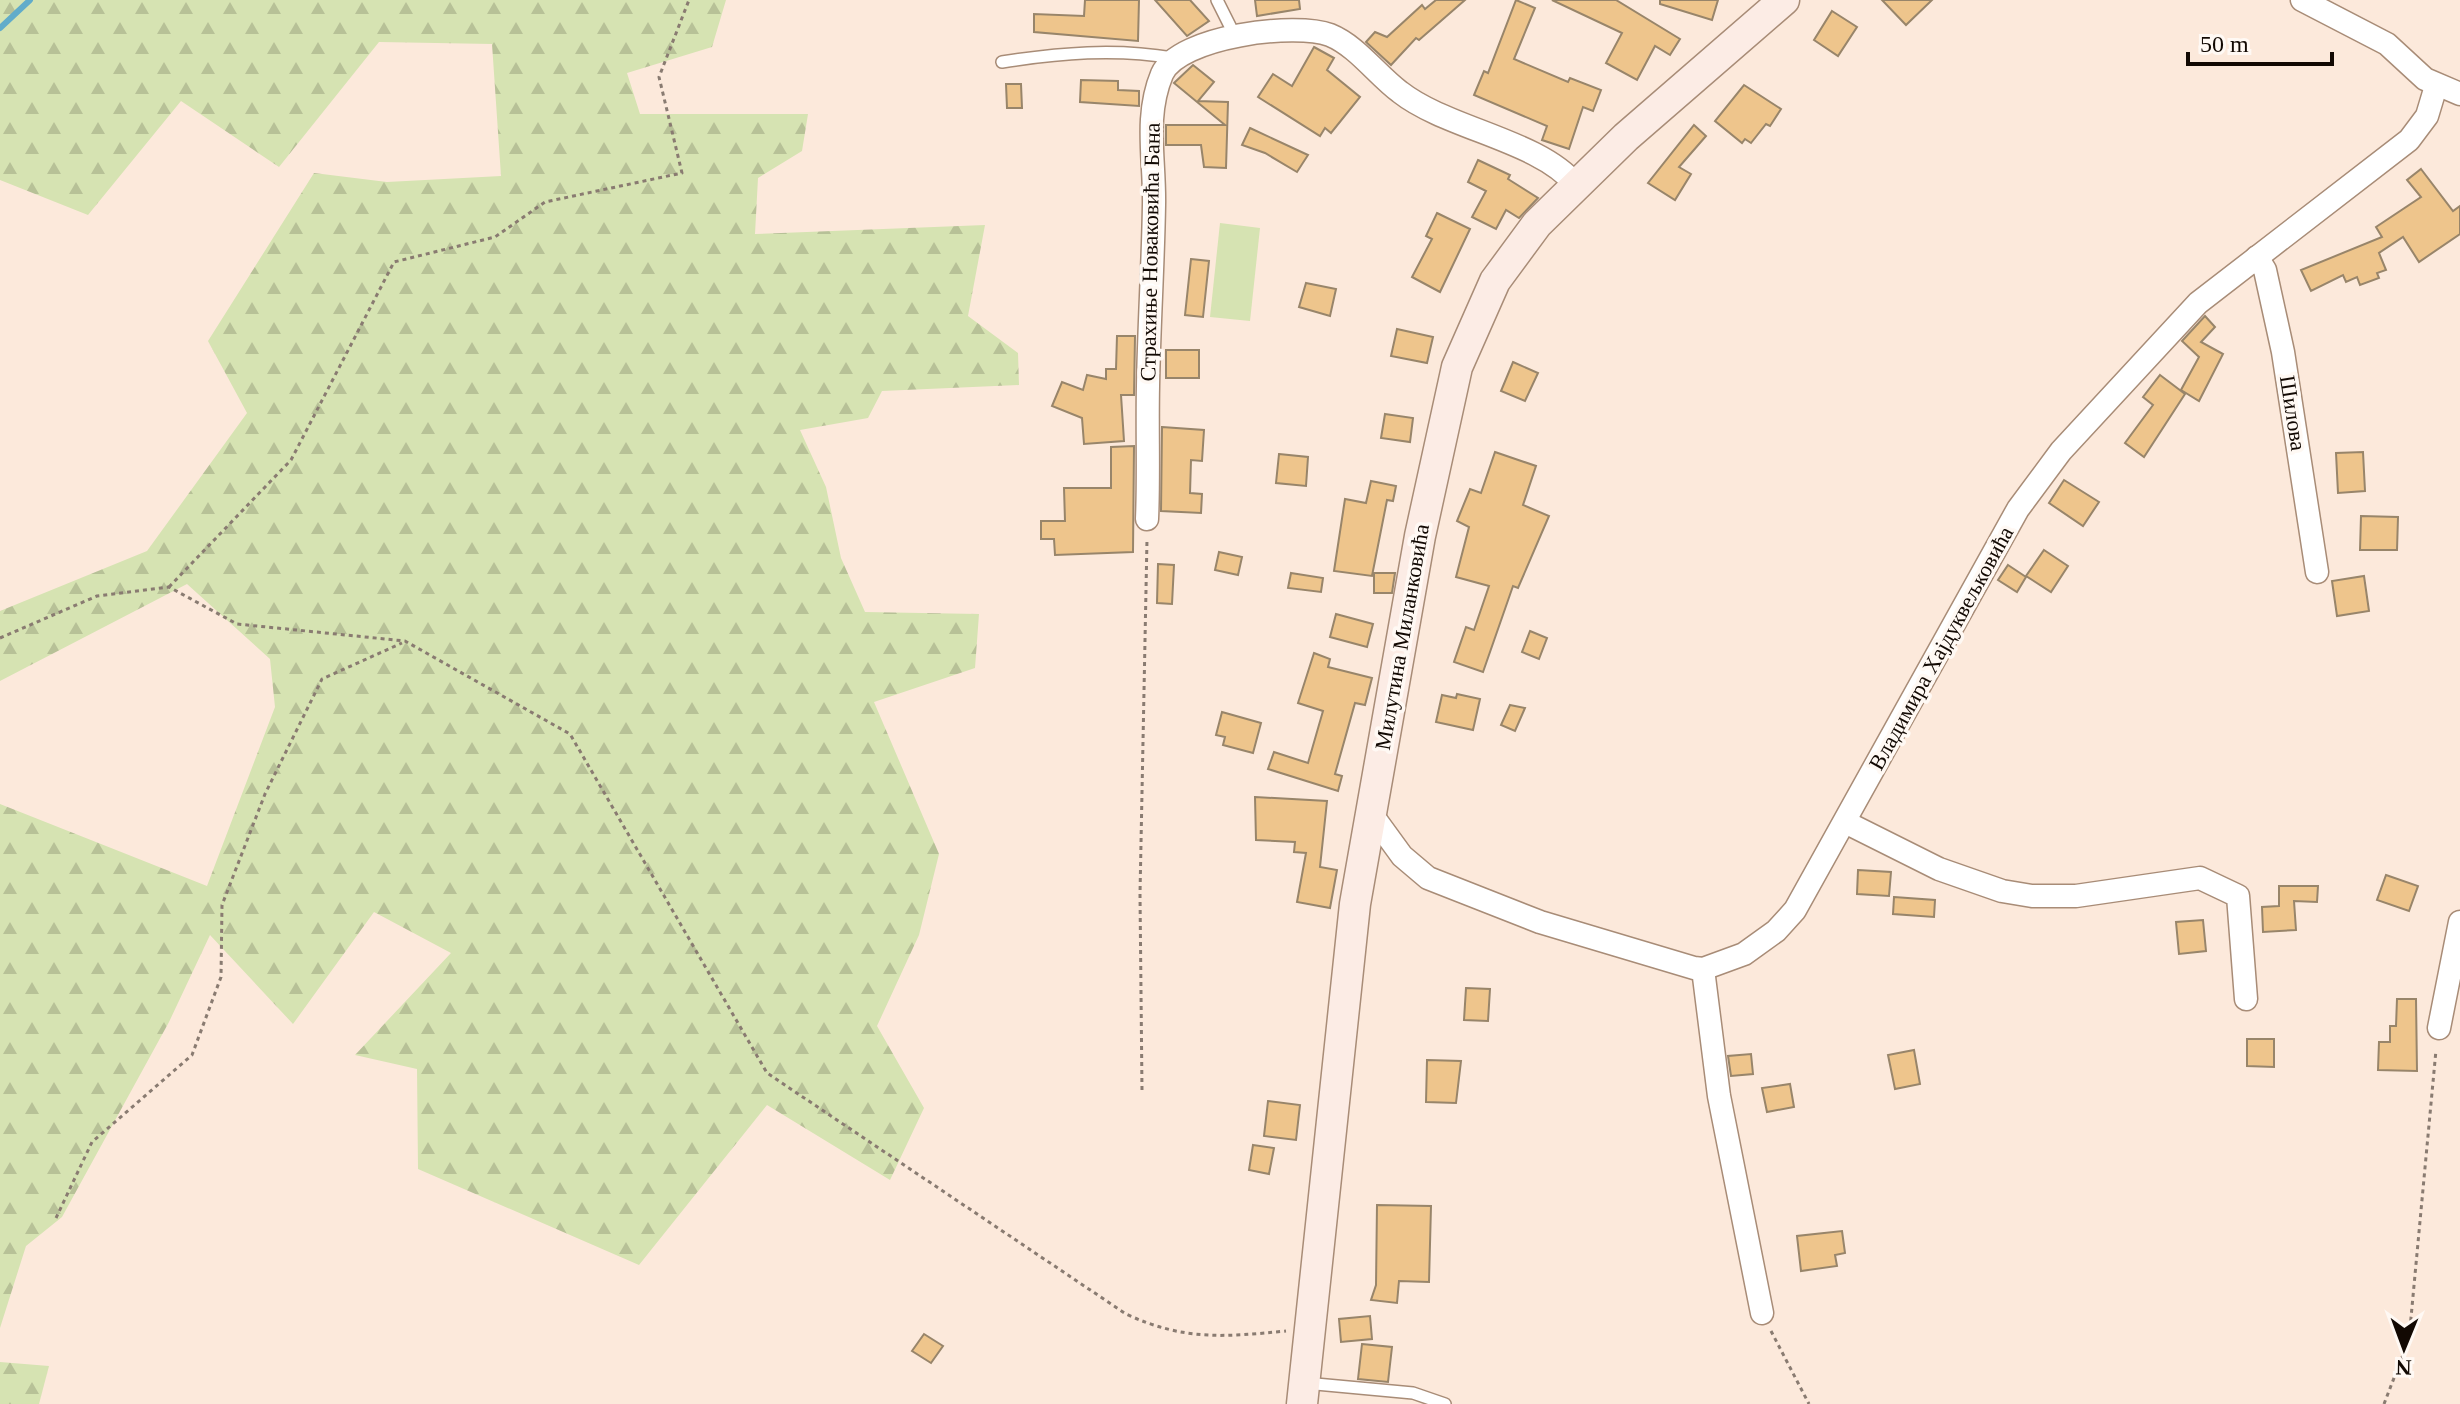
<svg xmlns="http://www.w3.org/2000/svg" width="2460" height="1404" font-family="'Times New Roman',serif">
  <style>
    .forest { fill: url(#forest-firs) }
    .pitch { fill: #d6e3b2 }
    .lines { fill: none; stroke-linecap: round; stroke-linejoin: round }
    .stream { stroke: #61acca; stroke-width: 6 }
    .building { fill: #eec58c; stroke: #98856a; stroke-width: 2 }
    .lane-casing { stroke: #a88c77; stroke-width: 14 }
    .street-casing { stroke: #a88c77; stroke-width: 25 }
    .secondary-casing { stroke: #a88c77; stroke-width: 33 }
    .path { stroke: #897b71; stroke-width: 3; stroke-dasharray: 4 4; stroke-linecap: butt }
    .lane { stroke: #fff; stroke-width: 11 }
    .street { stroke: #fff; stroke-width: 22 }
    .secondary { stroke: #fcece5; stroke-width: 30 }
    .labels { text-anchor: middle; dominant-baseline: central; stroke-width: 7; stroke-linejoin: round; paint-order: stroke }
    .street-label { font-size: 22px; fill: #120903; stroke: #fff9f4 }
  </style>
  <defs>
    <pattern id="forest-firs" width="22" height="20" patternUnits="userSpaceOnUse" patternTransform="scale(2)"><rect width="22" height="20" fill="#d6e3b2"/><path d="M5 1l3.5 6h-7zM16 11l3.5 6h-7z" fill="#b7c197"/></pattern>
  </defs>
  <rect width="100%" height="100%" fill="#fce9db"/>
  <g class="forest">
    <path d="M0,0H726L712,47L627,73L640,114H808L802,151L758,178L755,234L985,225L968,316L1018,353L1019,385L882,391L868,418L800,430L826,487L841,558L865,612L979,614L975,668L874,702L939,854L919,935L877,1026L924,1108L890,1180L767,1105L639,1265L418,1169L417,1069L355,1055L451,953L374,912L293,1024L210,935L169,1022L62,1217L26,1246L0,1328V804L207,886L275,707L270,659L187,584L0,681V611L147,551L247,413L208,341L314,173L387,182L501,176L492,44L379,42L279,167L181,101L88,215L0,180Z"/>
    <path d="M0,1362L49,1366L39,1404H0Z"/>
  </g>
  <path class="pitch" d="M1220,223L1260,228L1250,321L1210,317Z"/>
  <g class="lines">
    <path class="stream" d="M0,28L30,0"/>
  </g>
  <g class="building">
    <path d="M1085,0H1139L1138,41L1034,32V14L1084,16Z"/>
    <path d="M1155,0H1190L1209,21L1187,36Z"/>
    <path d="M1255,0H1299L1300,9L1257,16Z"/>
    <path d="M1436,0H1465L1419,40L1416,38L1391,65L1366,42L1375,32L1387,37L1422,5L1425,9Z"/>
    <path d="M1516,0L1535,8L1514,59L1568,82L1570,78L1601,90L1593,111L1583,107L1569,149L1542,140L1547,126L1474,95L1484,71L1488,73Z"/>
    <path d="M1552,0H1616L1680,39L1670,55L1655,46L1637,80L1606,63L1622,33Z"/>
    <path d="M1660,0H1718L1712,20L1660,4Z"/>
    <path d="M1882,0H1932L1906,25Z"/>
    <path d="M1832,11L1857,27L1838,56L1814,40Z"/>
    <path d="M1314,47L1334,58L1327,70L1360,97L1331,133L1325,128L1320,136L1258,97L1273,74L1292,86Z"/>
    <path d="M1193,65L1214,82L1198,101L1228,102L1226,168L1204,167L1201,145H1166V125H1225L1174,83Z"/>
    <path d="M1081,80L1118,81V90L1139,91V106L1080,102Z"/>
    <path d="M1006,84H1021L1022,108H1007Z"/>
    <path d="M1744,85L1781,109L1770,126L1766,124L1751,143L1745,139L1742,143L1715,121Z"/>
    <path d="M1694,125L1706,136L1679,167L1691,174L1675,200L1648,183Z"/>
    <path d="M1250,128L1308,155L1297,172L1265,153L1242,145Z"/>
    <path d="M1478,160L1510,175L1508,179L1538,198L1519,218L1506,210L1496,229L1472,217L1486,191L1468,182Z"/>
    <path d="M2421,169L2453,211L2460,206V234L2419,262L2403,237L2379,253L2386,270L2377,273L2379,278L2360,285L2357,277L2346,282L2343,275L2311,291L2301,270L2382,237L2376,227L2421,197L2407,180Z"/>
    <path d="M1437,213L1470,229L1440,292L1412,277L1432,239L1426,236Z"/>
    <path d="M1191,259L1209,261L1203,317L1185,315Z"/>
    <path d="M1306,283L1336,289L1330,316L1299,307Z"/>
    <path d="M2205,316L2215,327L2201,342L2223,354L2199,401L2181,390L2199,357L2182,341Z"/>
    <path d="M1397,329L1433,337L1427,363L1391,356Z"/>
    <path d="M1117,336H1135L1134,395H1121L1124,441L1084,444L1082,418L1052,406L1062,382L1083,390L1087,375L1106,379V369H1116Z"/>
    <rect x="1166" y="350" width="33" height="28"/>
    <path d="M1513,362L1538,373L1525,401L1501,391Z"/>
    <path d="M2160,375L2185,394L2144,457L2125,443L2153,405L2143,397Z"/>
    <path d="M1385,414L1413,418L1410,442L1381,438Z"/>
    <path d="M1162,427L1204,430L1202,461L1191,460L1190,493L1202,494L1201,513L1161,511Z"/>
    <path d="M1134,446L1133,552L1055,555L1054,539H1041V521H1065L1064,488H1111V447Z"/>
    <path d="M1495,452L1536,466L1523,505L1549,516L1518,588L1513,586L1483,672L1454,662L1466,627L1474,630L1489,586L1456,577L1469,527L1457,521L1470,489L1481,493Z"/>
    <path d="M2363,452L2365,491L2338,493L2336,453Z"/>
    <path d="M1279,454L1308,457L1306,486L1276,483Z"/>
    <path d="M2064,480L2099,502L2083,526L2049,503Z"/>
    <path d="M1371,481L1396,486L1393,501L1387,500L1372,576L1334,571L1345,499L1366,503Z"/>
    <path d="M2361,516L2398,517L2397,550H2360Z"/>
    <path d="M2044,550L2068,566L2051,592L2026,576Z"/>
    <path d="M1219,552L1242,557L1238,575L1215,570Z"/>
    <path d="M1158,564L1174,565L1172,604L1157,603Z"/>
    <path d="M2008,565L2026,577L2017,592L1998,580Z"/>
    <path d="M1291,573L1323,578L1321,592L1288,588Z"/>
    <path d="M1374,573H1395L1392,593H1374Z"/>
    <path d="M2364,576L2369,611L2337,616L2332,581Z"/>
    <path d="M1336,614L1373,624L1367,647L1330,637Z"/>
    <path d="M1530,631L1547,638L1539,659L1522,652Z"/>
    <path d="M1314,653L1330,659L1328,667L1372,678L1365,705L1355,703L1335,774L1342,776L1338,791L1268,769L1274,752L1308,763L1323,711L1298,703Z"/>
    <path d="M1457,694L1480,699L1473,730L1436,722L1442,695L1456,698Z"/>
    <path d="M1510,705L1525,708L1515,731L1501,725Z"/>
    <path d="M1222,712L1261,723L1253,753L1223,745L1225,737L1216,735Z"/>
    <path d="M1255,797L1327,801L1320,867L1337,870L1330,908L1297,902L1306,853L1294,852L1295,842L1256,840Z"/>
    <path d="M1858,870L1891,872L1889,896L1857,894Z"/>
    <path d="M2386,875L2418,886L2409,911L2377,900Z"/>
    <path d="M2279,886H2318L2317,902L2294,901L2296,930L2263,932L2262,907L2279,906Z"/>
    <path d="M1894,897L1935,900L1934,917L1893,914Z"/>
    <path d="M2203,920L2206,951L2179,954L2176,922Z"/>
    <path d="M1466,988L1490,989L1488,1021L1464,1020Z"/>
    <path d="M2397,999H2416L2417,1071L2378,1070L2379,1042H2390V1026H2396Z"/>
    <path d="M2247,1039H2274V1067L2247,1066Z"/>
    <path d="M1914,1050L1920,1084L1895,1089L1888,1055Z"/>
    <path d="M1751,1054L1753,1074L1731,1076L1728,1056Z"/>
    <path d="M1427,1060L1461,1061L1456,1103L1426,1102Z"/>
    <path d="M1790,1084L1794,1107L1767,1112L1762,1088Z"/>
    <path d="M1268,1101L1300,1105L1296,1140L1264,1136Z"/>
    <path d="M1253,1145L1274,1148L1269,1174L1249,1170Z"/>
    <path d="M1377,1205L1431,1206L1429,1282L1399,1281L1397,1303L1371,1300L1376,1285Z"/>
    <path d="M1842,1231L1845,1253L1835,1255L1837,1266L1801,1271L1797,1236Z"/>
    <path d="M1370,1316L1372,1339L1341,1342L1339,1319Z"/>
    <path d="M924,1334L943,1346L931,1363L912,1351Z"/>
    <path d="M1362,1344L1392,1347L1388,1382L1358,1379Z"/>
  </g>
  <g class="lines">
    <g class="lane-casing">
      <g id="lane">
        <path d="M1217,0L1235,36"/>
        <path d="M1002,62C1060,53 1115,48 1173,58"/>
        <path d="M1305,1383L1413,1393L1445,1404"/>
      </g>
    </g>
    <g class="street-casing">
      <g id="street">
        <path d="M2302,0L2387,44L2425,79L2460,94"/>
        <path d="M2257,257L2265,270L2283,352L2317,572"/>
        <path d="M1147,519C1149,475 1147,431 1148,386C1149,326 1153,266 1154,205C1155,160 1144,117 1162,74C1179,36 1296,22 1330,35C1357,46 1377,75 1400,92C1447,129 1539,140 1576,185"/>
        <path d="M1370,812L1402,856L1428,878L1540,922L1694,968L1703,969L1744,954L1776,931L1795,910L2018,509L2061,451L2198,303L2409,140L2427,116L2436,86"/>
        <path d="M1845,822L1939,869L2002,891L2032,896H2076L2200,878L2238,896L2246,999"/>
        <path d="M1703,969L1719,1096L1762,1313"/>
        <path d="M2439,1028L2460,922"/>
      </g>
    </g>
    <g class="secondary-casing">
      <path id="secondary" d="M1302,1404L1355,904L1420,536L1457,367L1495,281L1537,224L1626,137L1784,0"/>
    </g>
    <g class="path">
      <path d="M169,587L291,460L394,262L495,237L545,202L682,173L659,77L689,0"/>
      <path d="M0,638L97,596L169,587L237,624L405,641L570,734L767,1073L1126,1314C1184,1341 1225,1337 1286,1331"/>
      <path d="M1142,1090L1140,894L1147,539"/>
      <path d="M56,1218L92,1142L192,1055L221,977L222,905L265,794L322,679L402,643"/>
      <path d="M1771,1331L1809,1404"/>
      <path d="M2384,1404L2409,1339L2436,1050"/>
    </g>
    <use href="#lane" class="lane"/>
    <use href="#street" class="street"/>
    <use href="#secondary" class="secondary"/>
  </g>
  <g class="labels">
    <g class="street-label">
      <text transform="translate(1150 252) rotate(-89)">Страхиње Новаковића Бана</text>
      <text transform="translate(2293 413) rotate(81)">Шилова</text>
      <text transform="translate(1402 637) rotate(-80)">Милутина Миланковића</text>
      <text transform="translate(1941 648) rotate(-61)">Владимира Хајдуквељковића</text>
    </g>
  </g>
  <g transform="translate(2404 1348) rotate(181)" stroke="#fff9f4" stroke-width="6" paint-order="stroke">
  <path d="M0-6L14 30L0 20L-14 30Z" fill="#120903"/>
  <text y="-12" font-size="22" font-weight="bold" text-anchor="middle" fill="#120903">N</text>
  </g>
  <path d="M2188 52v12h144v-12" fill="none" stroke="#120903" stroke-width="4"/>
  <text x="2200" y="52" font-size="24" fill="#120903" stroke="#fff9f4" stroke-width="6" paint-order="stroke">50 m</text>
</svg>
